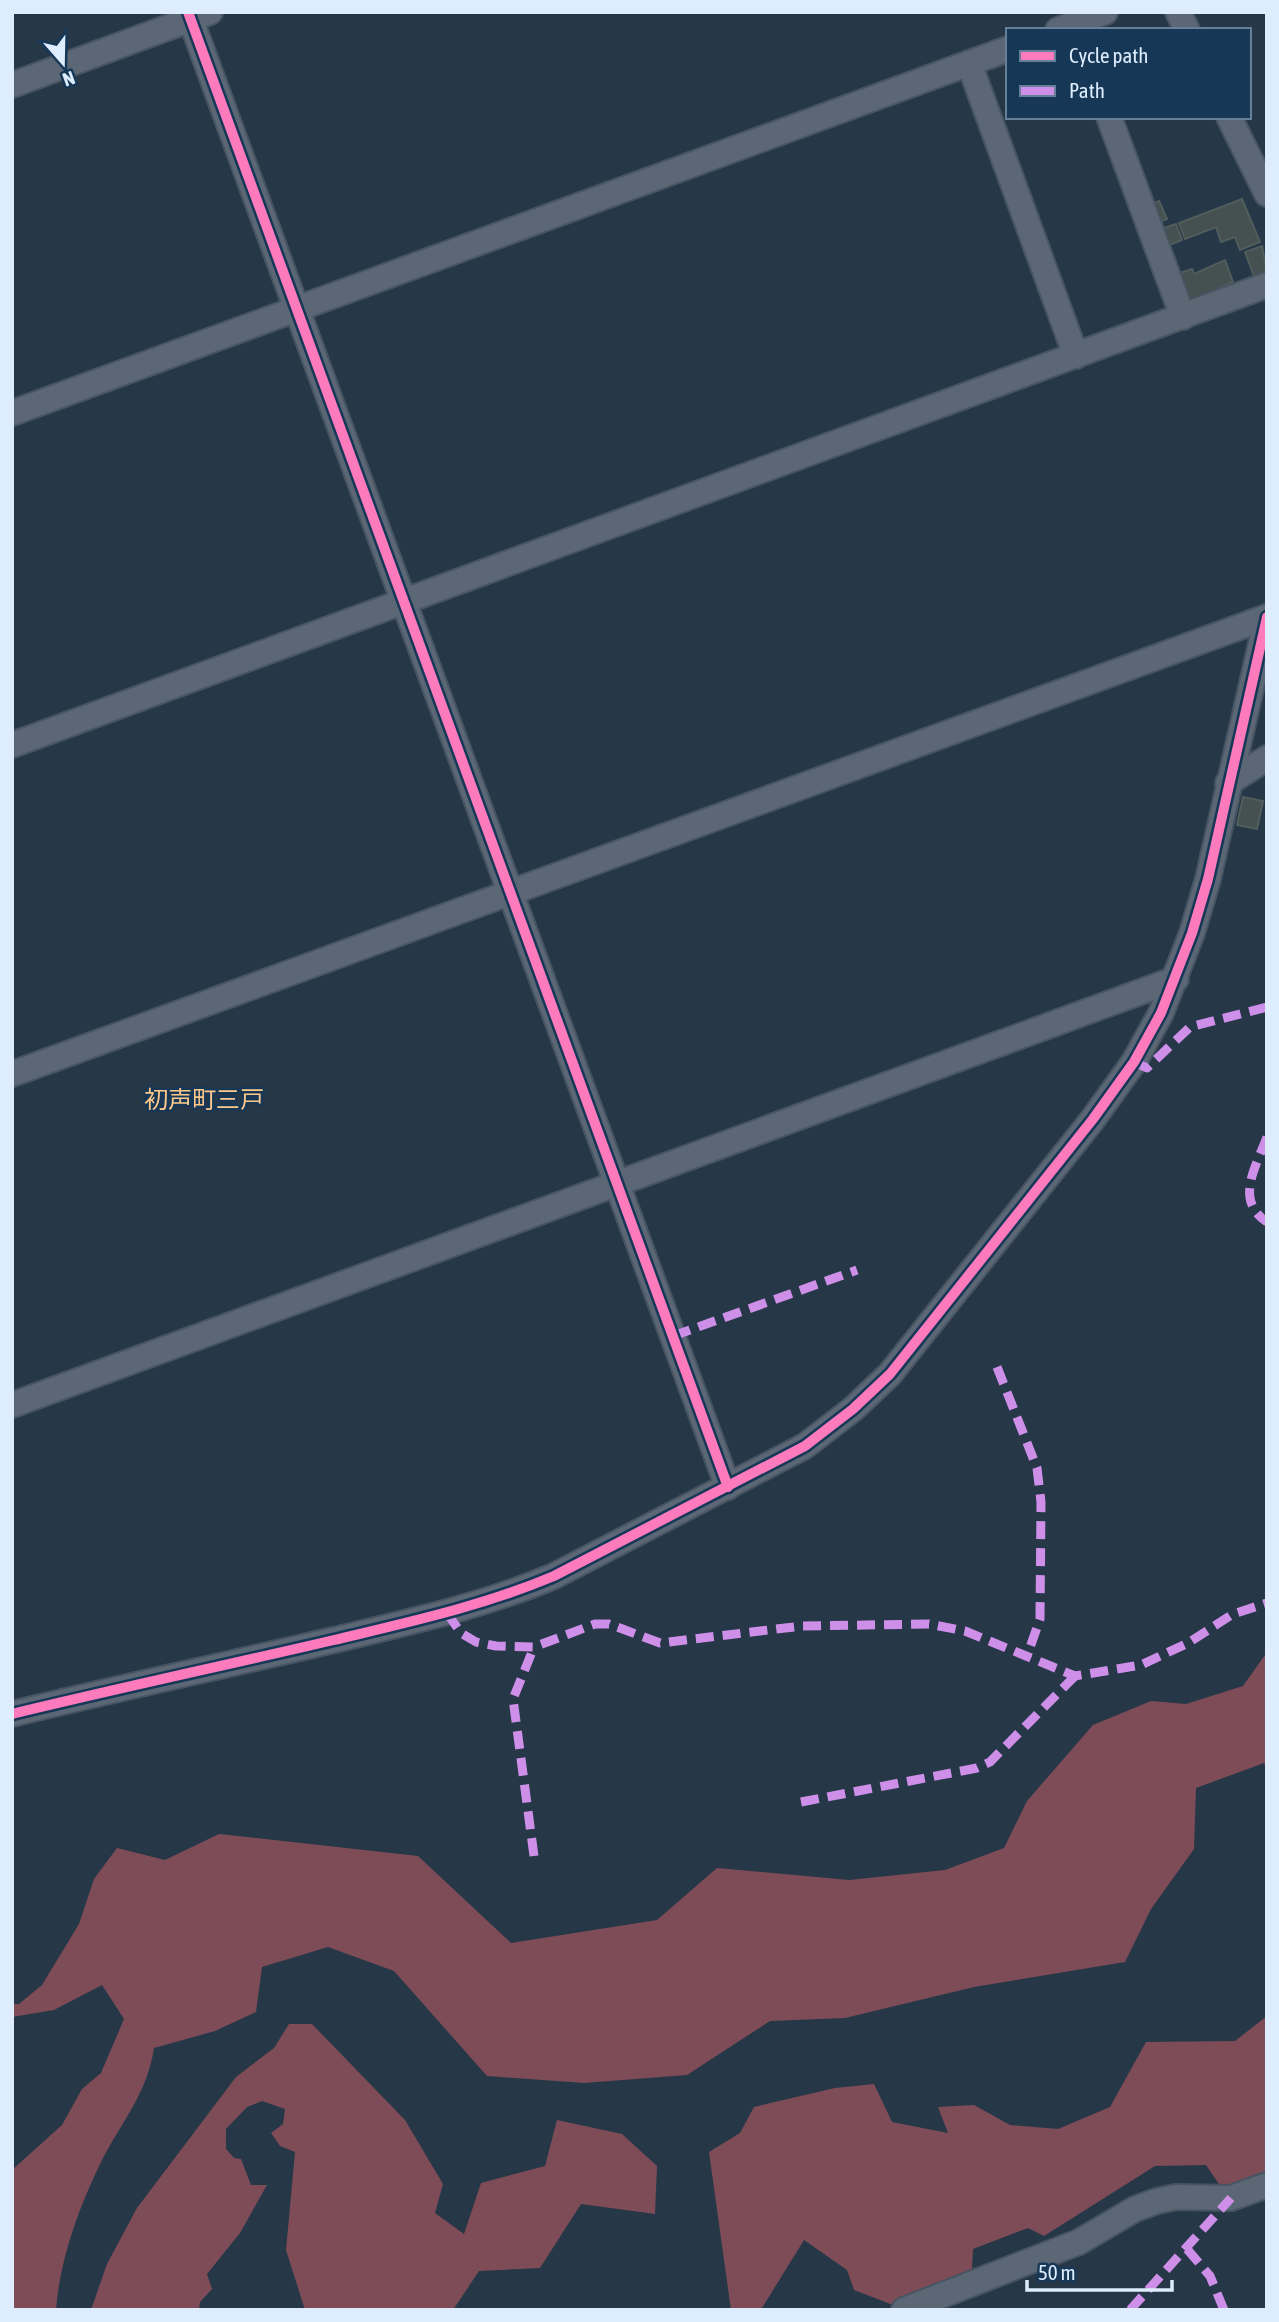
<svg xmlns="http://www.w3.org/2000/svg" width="1279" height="2322" font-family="'Asap Condensed','Noto Sans JP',sans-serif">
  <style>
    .forest { fill: #7e4c57 }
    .building { fill: #455051; stroke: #515d5c; stroke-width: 2 }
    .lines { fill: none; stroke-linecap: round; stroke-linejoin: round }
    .minor-casing { stroke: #475462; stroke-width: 28 }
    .minor { stroke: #5b6775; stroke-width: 24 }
    .quiet { stroke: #ce8fe9; stroke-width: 9; stroke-dasharray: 18 9; stroke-linecap: butt }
    .cycleway-casing { stroke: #173757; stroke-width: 15 }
    .cycleway { stroke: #fd7abc; stroke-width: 10 }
    .labels { text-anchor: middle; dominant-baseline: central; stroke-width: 5; stroke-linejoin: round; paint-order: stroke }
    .quarter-label { font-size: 24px; fill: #fec88a; stroke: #173757 }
  </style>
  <rect width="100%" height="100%" fill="#263748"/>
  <g class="forest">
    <path d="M1267,1652V1770L1264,1763L1196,1788L1194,1849L1151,1909L1125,1962L974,1987L845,2018L770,2021L687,2075L584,2083L487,2076L394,1971L328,1947L262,1967L256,2012L215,2031L154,2048C147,2094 122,2121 102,2160C79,2207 60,2258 56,2310H12V2170L62,2125L82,2089L101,2073L124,2019L102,1985L54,2010L12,2017V2004H19L42,1985L79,1924L94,1879L117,1848L165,1860L219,1834L418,1856L511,1943L657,1920L717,1868L849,1880L945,1870L1004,1848L1027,1801L1093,1725L1151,1701L1186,1704L1243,1686Z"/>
    <path d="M1267,2016V2185L1223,2190L1206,2165L1155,2166L1044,2236L1028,2228L973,2249L972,2269L893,2305L854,2290L847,2270L804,2240L762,2308L731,2310L709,2152L740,2133L754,2107L835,2088L874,2084L892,2122L948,2133L938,2107L974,2105L1010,2125L1058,2129L1110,2107L1146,2042L1235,2041Z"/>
    <path d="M289,2024H312L405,2120L443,2184L435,2213L464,2234L481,2183L545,2166L557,2120L622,2134L657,2166L655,2214L581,2204L540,2268L479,2271L453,2310H305L286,2250L295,2152L280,2146L271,2133L283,2124L285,2109L262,2101L247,2107L226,2129V2149L234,2158L241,2159L251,2185H267L240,2233L207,2274L212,2289L200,2302L199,2310H91L107,2264L137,2208L236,2077L274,2048Z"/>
  </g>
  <g class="building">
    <path d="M1242,199L1260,242L1240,250L1235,237L1221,242L1216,227L1185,239L1179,223Z"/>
    <path d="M1159,201L1167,219L1157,223L1150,205Z"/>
    <path d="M1176,224L1182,240L1167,246L1161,229Z"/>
    <path d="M1262,246L1267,272L1254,276L1245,252Z"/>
    <path d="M1225,260L1233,282L1190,301L1180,273L1192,269L1194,274Z"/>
    <path d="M1243,797L1263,801L1257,829L1237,825Z"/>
  </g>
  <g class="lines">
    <g class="minor-casing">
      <g id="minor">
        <path d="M188,12L728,1487"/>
        <path d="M1178,12L1187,30"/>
        <path d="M1058,30L1105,12"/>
        <path d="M969,63L1076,356"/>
        <path d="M12,85L210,12"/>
        <path d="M1109,117L1183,317"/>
        <path d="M1229,117L1267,194"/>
        <path d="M12,413L1008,49"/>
        <path d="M12,745L1267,285"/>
        <path d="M1228,783L1267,758"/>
        <path d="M12,1074L1267,617"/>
        <path d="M12,1405L1176,979"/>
        <path d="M12,1714C119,1688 227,1665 334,1640C409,1622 483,1606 554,1576L805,1446L853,1409L890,1374L1093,1119L1134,1062L1161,1013L1192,933L1208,879L1267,617"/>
        <path d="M904,2310L1079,2242L1135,2209L1157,2201L1176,2197L1231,2198L1267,2185"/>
      </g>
    </g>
    <use href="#minor" class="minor"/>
    <g class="quiet">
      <path d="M1134,1062L1147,1068L1190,1027L1267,1007"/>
      <path d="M1267,1137C1256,1167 1234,1200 1267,1222"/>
      <path d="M673,1336L857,1270"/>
      <path d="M997,1367L1037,1468L1041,1502L1040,1619L1027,1656"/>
      <path d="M447,1613L461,1633L476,1642L496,1646L534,1647L595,1624H609L660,1643L802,1626L929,1624L965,1631L1075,1676L1141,1665L1188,1643L1233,1614L1267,1603"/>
      <path d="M801,1802L977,1768L990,1762L1075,1676"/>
      <path d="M534,1856L513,1699L534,1647"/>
      <path d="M1187,2249L1210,2276L1224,2310"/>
      <path d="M1130,2310L1231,2198"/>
    </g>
    <g class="cycleway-casing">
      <g id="cycleway">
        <path d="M188,12L728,1487"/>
        <path d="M12,1714C119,1688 227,1665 334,1640C409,1622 483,1606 554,1576L805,1446L853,1409L890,1374L1093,1119L1134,1062L1161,1013L1192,933L1208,879L1267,617"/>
      </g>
    </g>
    <use href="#cycleway" class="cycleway"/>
  </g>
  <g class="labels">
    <g class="quarter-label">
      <text x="204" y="1099">初声町三戸</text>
    </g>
  </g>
  <rect width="1279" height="2322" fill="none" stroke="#deedfd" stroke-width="28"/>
  <rect x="1006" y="28" width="245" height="91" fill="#173757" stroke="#678099" stroke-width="2"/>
  <rect x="1020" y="51" width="35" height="10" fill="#fd7abc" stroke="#678099" stroke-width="2"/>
  <text x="1069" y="63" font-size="21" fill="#deedfd">Cycle path</text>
  <rect x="1020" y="86" width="35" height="10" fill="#ce8fe9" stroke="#678099" stroke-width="2"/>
  <text x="1069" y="98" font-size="21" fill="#deedfd">Path</text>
  <g transform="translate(63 63) rotate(160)" stroke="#173757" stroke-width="5" paint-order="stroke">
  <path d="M0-5L12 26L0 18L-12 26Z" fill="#deedfd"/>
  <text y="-10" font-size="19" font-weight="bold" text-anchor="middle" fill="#deedfd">N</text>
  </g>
  <path d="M1027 2280v10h145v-10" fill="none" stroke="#deedfd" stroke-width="3.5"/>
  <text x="1038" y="2280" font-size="21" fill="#deedfd" stroke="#173757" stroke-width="5" paint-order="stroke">50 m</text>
</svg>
